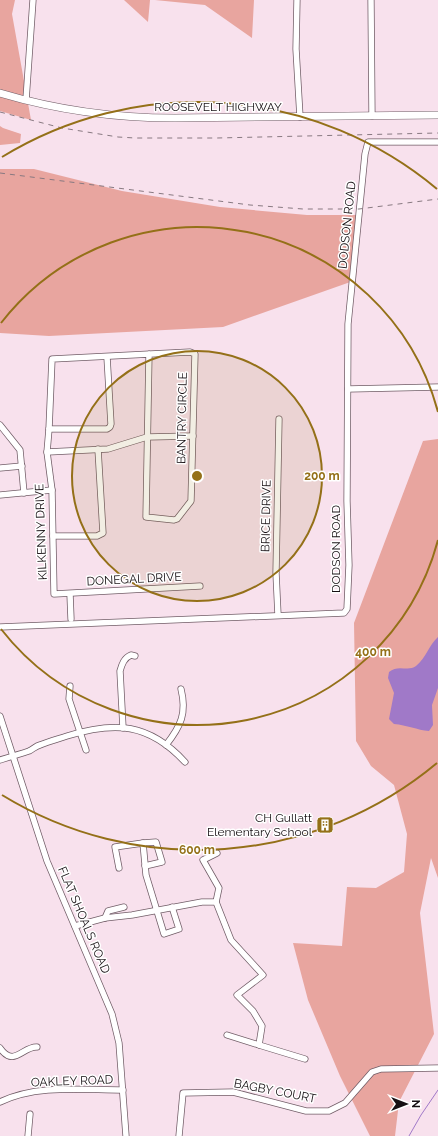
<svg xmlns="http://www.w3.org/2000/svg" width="438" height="1136" font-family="Raleway,sans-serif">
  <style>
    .green { fill: #e8a59f }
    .water { fill: #a079c8 }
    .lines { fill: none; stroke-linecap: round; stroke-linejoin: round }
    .stream { stroke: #a079c8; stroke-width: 1 }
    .minor-casing { stroke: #715d67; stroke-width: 7 }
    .major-casing { stroke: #715d67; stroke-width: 8 }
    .minor { stroke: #fff; stroke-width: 5.5 }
    .major { stroke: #fff; stroke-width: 7 }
    .rail { stroke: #887981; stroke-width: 1; stroke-dasharray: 5 5; stroke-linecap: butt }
    .ring { fill: none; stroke: #947018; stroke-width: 2 }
    .labels { text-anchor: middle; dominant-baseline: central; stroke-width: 3; stroke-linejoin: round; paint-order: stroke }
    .street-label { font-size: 12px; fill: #160f13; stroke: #fff }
    .poi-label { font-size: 12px; fill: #160f13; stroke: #fff; text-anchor: end }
    .centre { fill: #947018; stroke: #fff; stroke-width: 2 }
    .ring-label { font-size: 12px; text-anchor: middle; font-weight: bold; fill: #947018; stroke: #fff; stroke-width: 3; stroke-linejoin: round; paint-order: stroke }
  </style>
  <rect width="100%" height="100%" fill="#f8e1ed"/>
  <g class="green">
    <path d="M0,0H15L12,14L31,120L0,111Z"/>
    <path d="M124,0H150L148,22Z"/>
    <path d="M155,0H254L252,38L205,5Z"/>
    <path d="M0,126L3,128L21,134L20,143L0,145Z"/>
    <path d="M0,169H34L122,191L220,207L307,215H359L356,280L223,327L49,336L0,333Z"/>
    <path d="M438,439V878L431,858L420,913L434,1034L399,1102L395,1136H370L340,1076L308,1000L293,943L342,946L347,887L376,888L404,872L407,834L394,785L371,766L356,741L354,623L423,441Z"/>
  </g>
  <path class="water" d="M438,637V688L432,705L433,725L429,731C417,730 407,725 394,724L389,719L394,693L388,678L389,672C398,664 408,672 416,666C426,658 429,645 438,637Z"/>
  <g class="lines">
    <path class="stream" d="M409,1136L421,1115L438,1090"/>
    <g class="minor-casing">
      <g id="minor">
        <path d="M297,0L296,49L300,117"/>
        <path d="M371,0L372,116"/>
        <path d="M26,100L33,0"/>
        <path d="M149,354L146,517L174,520L177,519L191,501L195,354L190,352C144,354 98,357 52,359L49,429L47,452L52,490L54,594L200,586"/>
        <path d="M348,389L438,387"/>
        <path d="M0,425L20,450L24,493"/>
        <path d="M49,429H107L110,427L111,424L107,357"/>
        <path d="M47,452L108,449L147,437L193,436"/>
        <path d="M0,468L22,466"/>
        <path d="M0,495L52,490"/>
        <path d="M53,536H97L103,533L98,449"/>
        <path d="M70,594L71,619"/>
        <path d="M278,615L276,573L279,419"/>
        <path d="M0,627L344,613L347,609L349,565L347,501L348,324L365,154L368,142H438"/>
        <path d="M70,686L69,699L86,750"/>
        <path d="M0,716L47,861L112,1014L119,1043L126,1136"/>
        <path d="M123,728L120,671C122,664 124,658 131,655L135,656"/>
        <path d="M166,745C181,726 187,713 181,689"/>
        <path d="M0,760C10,757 20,754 29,751C33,749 36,746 40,745C49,741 58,739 67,736C115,721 149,723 185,762"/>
        <path d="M143,843L156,842L162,862L145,866"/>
        <path d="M119,868L115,847L143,843L146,875L164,934L179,929L172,907"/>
        <path d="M216,902L219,888L203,860L217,853"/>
        <path d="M105,918L108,911L124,907"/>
        <path d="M75,926L105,918L132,915L202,902H216L231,940L263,975L237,995L253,1011L262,1026L259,1045L305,1059"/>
        <path d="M227,1035L259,1045"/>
        <path d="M0,1048C14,1068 23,1046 37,1047"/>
        <path d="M0,1102C37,1084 83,1090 123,1090"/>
        <path d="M28,1136L30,1114"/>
        <path d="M179,1136L183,1093L233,1092L306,1111H329L345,1103L372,1072L381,1069L438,1068"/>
      </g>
    </g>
    <g class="major-casing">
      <path id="major" d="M0,93C57,110 115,118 175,118L438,115"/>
    </g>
    <use href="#minor" class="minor"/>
    <use href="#major" class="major"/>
    <g class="rail">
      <path d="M0,112L62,128L118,137L135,138H217L438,133"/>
      <path d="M0,173L250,205L303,209H359L438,199"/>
    </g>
  </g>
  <circle cx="197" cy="476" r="125" fill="#947018" fill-opacity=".12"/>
  <g class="ring">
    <circle cx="197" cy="476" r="125"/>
    <path d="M438 540A249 249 0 0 1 1 629M1 323A249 249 0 0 1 438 412"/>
    <path d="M437 763A374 374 0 0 1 2 795M2 157A374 374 0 0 1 437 189"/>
  </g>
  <defs>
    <g id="building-square" transform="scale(0.9)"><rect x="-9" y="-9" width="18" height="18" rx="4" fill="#947018" stroke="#fff"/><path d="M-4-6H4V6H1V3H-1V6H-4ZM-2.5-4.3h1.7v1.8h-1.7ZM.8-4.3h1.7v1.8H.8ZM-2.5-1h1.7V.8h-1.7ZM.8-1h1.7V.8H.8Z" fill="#fff"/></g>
  </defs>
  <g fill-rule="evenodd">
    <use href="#building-square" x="325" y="825"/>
  </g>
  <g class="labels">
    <g class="street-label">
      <text x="218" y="107">ROOSEVELT HIGHWAY</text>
      <text transform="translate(347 225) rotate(-84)">DODSON ROAD</text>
      <text transform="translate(182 418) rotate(-89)">BANTRY CIRCLE</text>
      <text transform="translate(266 516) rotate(-89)">BRICE DRIVE</text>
      <text transform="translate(41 532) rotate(-92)">KILKENNY DRIVE</text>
      <text transform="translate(336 549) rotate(-90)">DODSON ROAD</text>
      <text transform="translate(134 579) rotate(-3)">DONEGAL DRIVE</text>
      <text transform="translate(84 920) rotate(67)">FLAT SHOALS ROAD</text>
      <text transform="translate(72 1081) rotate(-2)">OAKLEY ROAD</text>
      <text transform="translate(275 1091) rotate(11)">BAGBY COURT</text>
    </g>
    <g class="poi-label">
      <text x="312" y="818">CH Gullatt<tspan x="312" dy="14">Elementary School</tspan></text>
    </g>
  </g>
  <circle cx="197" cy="476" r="6" class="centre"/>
  <g class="ring-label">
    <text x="322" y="480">200 m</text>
    <text x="373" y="656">400 m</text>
    <text x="197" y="854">600 m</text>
  </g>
  <g transform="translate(406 1104) rotate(90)" stroke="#ffffff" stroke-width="3" paint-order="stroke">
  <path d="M0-3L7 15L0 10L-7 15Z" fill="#160f13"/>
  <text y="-6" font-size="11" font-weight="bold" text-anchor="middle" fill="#160f13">N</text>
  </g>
</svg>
